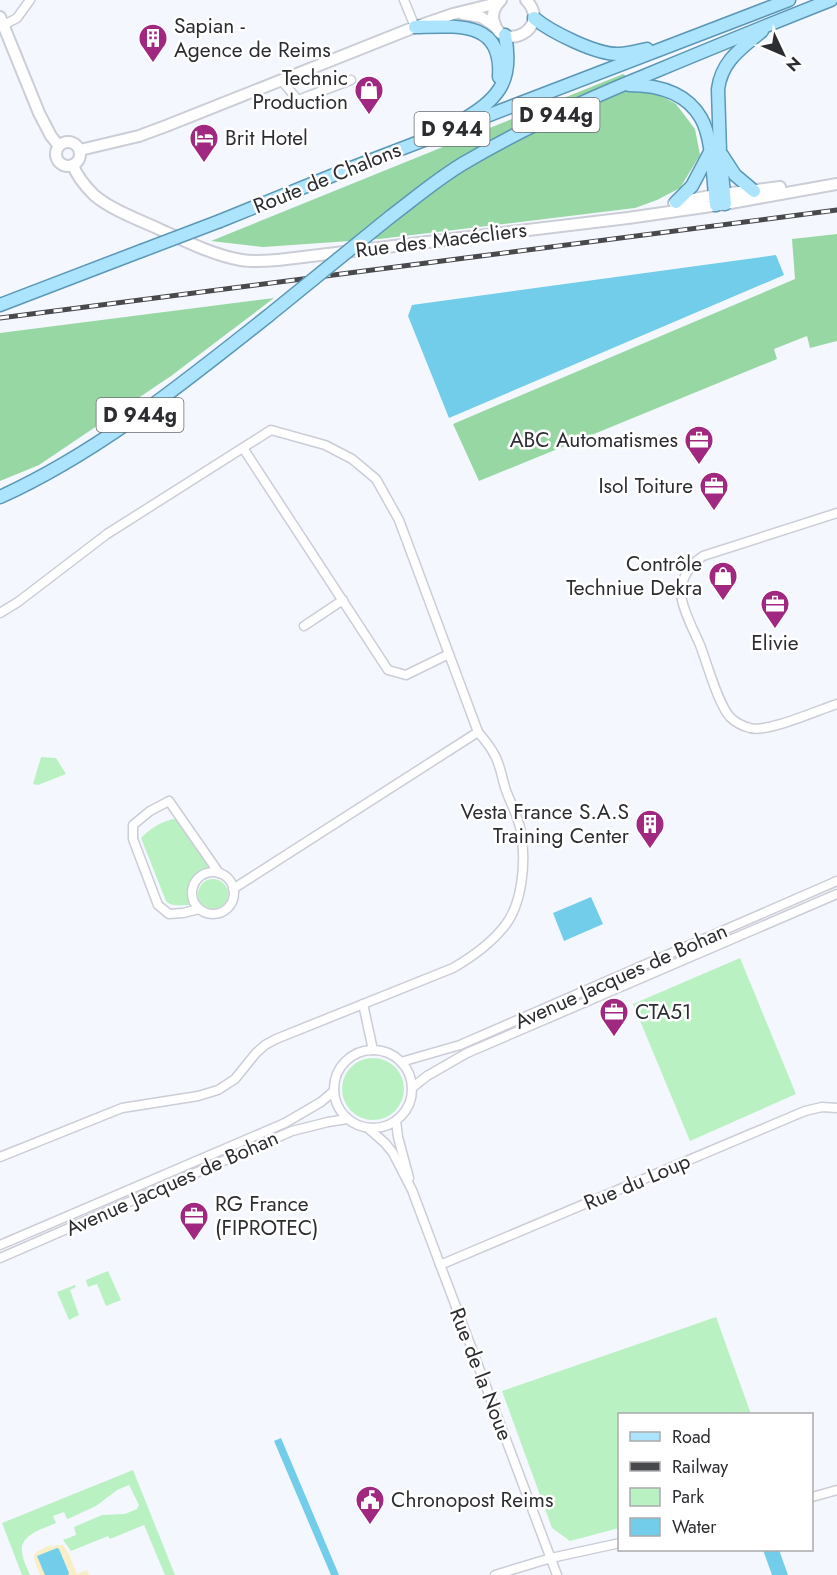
<svg xmlns="http://www.w3.org/2000/svg" width="837" height="1575" font-family="Jost,sans-serif">
  <style>
    .green { fill: #b9f1c3 }
    .forest { fill: #97d7a4 }
    .sand { fill: #f8eec8 }
    .water { fill: #71cde9 }
    .lines { fill: none; stroke-linecap: round; stroke-linejoin: round }
    .minor-casing { stroke: #cbcdd7; stroke-width: 11 }
    .tertiary-casing { stroke: #cbcdd7; stroke-width: 14 }
    .primary-casing { stroke: #5b98b6; stroke-width: 15 }
    .minor { stroke: #fff; stroke-width: 8 }
    .tertiary { stroke: #fff; stroke-width: 10 }
    .primary { stroke: #ace4fe; stroke-width: 12 }
    .rail-casing { stroke: #47494d; stroke-width: 5 }
    .rail { stroke: #fff; stroke-width: 3; stroke-dasharray: 9; stroke-linecap: butt }
    .primary-bridge-casing { stroke: #5b98b6; stroke-width: 15; stroke-linecap: butt }
    .primary-bridge { stroke: #ace4fe; stroke-width: 12 }
    .labels { text-anchor: middle; dominant-baseline: central; stroke-width: 5; stroke-linejoin: round; paint-order: stroke }
    .shield { fill: #fff; stroke: #6b6c6f; stroke-width: 1.5 }
    .shield-label { font-size: 20px; font-weight: bold; fill: #2c2d31 }
    .poi-label { font-size: 21px; fill: #2c2d31; stroke: #fff; text-anchor: start }
    .street-label { font-size: 21px; fill: #2c2d31; stroke: #fff }
  </style>
  <rect width="100%" height="100%" fill="#f5f7ff"/>
  <g class="green">
    <path d="M41,757L56,758L66,774L38,785L33,784Z"/>
    <path d="M178,818L211,867C190,874 184,883 189,905C180,905 172,907 166,901L141,838C152,827 162,821 178,818Z"/>
    <circle cx="213" cy="894" r="15"/>
    <path d="M740,958L796,1094L690,1141L633,1004Z"/>
    <circle cx="373" cy="1089" r="31"/>
    <path d="M108,1271L121,1300L106,1306L97,1284L88,1287L86,1280Z"/>
    <path d="M75,1285L76,1287L70,1290L79,1315L69,1320L57,1292Z"/>
    <path d="M716,1317L751,1414H620L619,1528L570,1541L552,1528L502,1391Z"/>
    <path d="M133,1470L175,1575H165L144,1525L110,1539L108,1536L71,1551L63,1540L76,1535L74,1527L102,1515L125,1514L137,1509L139,1505L129,1485L117,1490L96,1506L70,1518L67,1519L64,1512L53,1516L56,1523C43,1529 20,1534 22,1552C23,1560 27,1568 30,1575H22L2,1523Z"/>
  </g>
  <g class="forest">
    <path d="M623,74L676,104L695,129L700,155L680,188L657,200L635,208L379,239L263,247L211,241Z"/>
    <path d="M837,234V341L810,348L807,336L774,349L777,359L479,481L453,424L795,279L792,239Z"/>
    <path d="M274,298L171,376L39,465L0,481V333Z"/>
  </g>
  <path class="sand" d="M51,1545L52,1547L58,1545H63L68,1552L77,1574L87,1570L89,1575H40C32,1554 29,1554 51,1545Z"/>
  <g class="water">
    <path d="M776,255L784,275L449,418L408,316L412,305Z"/>
    <path d="M591,897L603,924L564,941L553,913Z"/>
    <path d="M281,1438L339,1575H331L274,1441Z"/>
    <path d="M57,1548L59,1549L69,1573L68,1575H45L37,1556Z"/>
    <path d="M763,1550H779L788,1575H772Z"/>
  </g>
  <g class="lines">
    <g class="minor-casing">
      <g id="minor">
        <path d="M404,0L415,27"/>
        <path d="M4,25L17,18L30,0"/>
        <path d="M281,80L298,100L351,80"/>
        <path d="M243,448L388,670L406,675L449,654"/>
        <path d="M837,513L703,556C690,565 681,578 681,594C682,609 694,631 700,645C707,663 718,704 730,717C735,722 742,726 750,728C767,733 818,710 837,704"/>
        <path d="M0,613L18,602L107,534L271,430L325,445L352,459L376,479L399,520L478,732C484,739 490,746 494,754C501,765 502,781 507,793C512,806 519,819 521,832C526,861 523,905 503,928C489,945 472,957 453,968L276,1039L265,1045L256,1053L235,1079L218,1090L198,1096L122,1108L0,1157"/>
        <path d="M304,626L343,600"/>
        <circle cx="213" cy="893" r="21"/>
        <path d="M233,889L478,732"/>
        <path d="M199,909L183,913L169,914L158,905L133,839V825L150,811L169,801L219,873"/>
        <path d="M363,1004L373,1050"/>
        <circle cx="373" cy="1089" r="39"/>
        <path d="M401,1062L460,1045L837,881"/>
        <path d="M413,1087L427,1076L467,1053L837,894"/>
        <path d="M396,1121L398,1137L409,1178"/>
        <path d="M369,1129L385,1143L393,1153L412,1190L557,1575"/>
        <path d="M0,1245L285,1123L321,1102L334,1091"/>
        <path d="M0,1258L292,1131L328,1122L347,1119"/>
        <path d="M440,1265L805,1111L822,1107L837,1108"/>
        <path d="M812,1497L837,1490"/>
        <path d="M495,1575L551,1558L620,1543"/>
      </g>
    </g>
    <g class="tertiary-casing">
      <g id="tertiary">
        <path d="M501,0C495,6 491,13 494,22C502,54 553,28 526,0"/>
        <path d="M463,14L481,17L495,26"/>
        <path d="M0,17L39,113L51,136L59,146"/>
        <circle cx="68" cy="154" r="12"/>
        <path d="M80,150L139,136L166,126L415,27L453,14L498,3"/>
        <path d="M73,165C77,177 85,186 94,195C110,209 139,220 159,229C185,241 213,255 241,260C253,262 265,261 278,260L628,218L725,204L837,184"/>
        <path d="M674,203L715,195L780,187"/>
      </g>
    </g>
    <g class="primary-casing">
      <g id="primary">
        <path d="M534,18C551,32 597,55 619,54C628,54 638,51 647,49"/>
        <path d="M415,27C457,26 503,20 499,77"/>
        <path d="M629,85C658,85 686,92 701,118C713,138 713,182 716,205"/>
        <path d="M466,118C502,97 513,77 505,35"/>
        <path d="M722,155L735,175L754,191"/>
        <path d="M676,202L692,186L710,152"/>
        <path d="M725,204L720,152L718,89C722,60 742,48 762,31"/>
        <path d="M390,217C414,199 437,179 464,163C523,128 585,100 649,74C709,49 770,24 831,0"/>
        <path d="M220,221L346,170L789,0"/>
        <path d="M0,305L141,251"/>
        <path d="M0,497C99,452 183,383 268,316"/>
      </g>
    </g>
    <use href="#minor" class="minor"/>
    <use href="#tertiary" class="tertiary"/>
    <use href="#primary" class="primary"/>
    <g class="rail-casing">
      <path id="rail" d="M0,318L837,210"/>
    </g>
    <use href="#rail" class="rail"/>
    <g class="primary-bridge-casing">
      <g id="primary-bridge">
        <path d="M141,251L220,221"/>
        <path d="M268,316L390,217"/>
      </g>
    </g>
    <use href="#primary-bridge" class="primary-bridge"/>
  </g>
  <defs>
    <g id="building-pin" transform="scale(1.5)"><path d="M0 17L-7.5 6A9.5 9.5 0 1 1 7.5 6Z" fill="#a02880" stroke="#fff"/><path d="M-4-6H4V6H1V3H-1V6H-4ZM-2.5-4.3h1.7v1.8h-1.7ZM.8-4.3h1.7v1.8H.8ZM-2.5-1h1.7V.8h-1.7ZM.8-1h1.7V.8H.8Z" fill="#fff"/></g>
    <g id="shop-pin" transform="scale(1.5)"><path d="M0 17L-7.5 6A9.5 9.5 0 1 1 7.5 6Z" fill="#a02880" stroke="#fff"/><path d="M-5-2.5h2.3a2.7 3.5 0 0 1 5.4 0H5L5.5 6h-11ZM-1.5-2.5h3a1.5 2.3 0 0 0-3 0Z" fill="#fff"/></g>
    <g id="hotel-pin" transform="scale(1.5)"><path d="M0 17L-7.5 6A9.5 9.5 0 1 1 7.5 6Z" fill="#a02880" stroke="#fff"/><path d="M-6-4.5h1.5V1H6V5H4.5V3h-9V5H-6ZM-4 0a1.8 1.8 0 1 1 3.6 0ZM.5 0V-2.5h3Q6-2.5 6 0Z" fill="#fff"/></g>
    <g id="office-pin" transform="scale(1.5)"><path d="M0 17L-7.5 6A9.5 9.5 0 1 1 7.5 6Z" fill="#a02880" stroke="#fff"/><path d="M-6-3h4V-5.5h4V-3h4V5H-6ZM-1-4.5V-3h2v-1.5ZM-6 0V1H6V0Z" fill="#fff"/></g>
    <g id="civic-pin" transform="scale(1.5)"><path d="M0 17L-7.5 6A9.5 9.5 0 1 1 7.5 6Z" fill="#a02880" stroke="#fff"/><path d="M-.6-6.5H3V-4.5H.6V-3L4-1V1h2V6H-6V1h2V-1L-.6-3ZM-1.2 2.5V6h2.4V2.5Z" fill="#fff"/></g>
  </defs>
  <g fill-rule="evenodd">
    <use href="#building-pin" x="153" y="38"/>
    <use href="#shop-pin" x="369" y="90"/>
    <use href="#hotel-pin" x="204" y="138"/>
    <use href="#office-pin" x="699" y="440"/>
    <use href="#office-pin" x="714" y="486"/>
    <use href="#shop-pin" x="723" y="576"/>
    <use href="#office-pin" x="775" y="604"/>
    <use href="#building-pin" x="650" y="824"/>
    <use href="#office-pin" x="614" y="1012"/>
    <use href="#office-pin" x="194" y="1216"/>
    <use href="#civic-pin" x="370" y="1500"/>
  </g>
  <g class="labels">
    <g class="shield">
      <rect x="512.5" y="98" width="87" height="34" rx="4.5"/>
      <rect x="414.5" y="112" width="75" height="34" rx="4.5"/>
      <rect x="96.5" y="398" width="87" height="34" rx="4.5"/>
    </g>
    <g class="shield-label">
      <text x="556" y="115">D 944g</text>
      <text x="452" y="129">D 944</text>
      <text x="140" y="415">D 944g</text>
    </g>
    <g class="poi-label">
      <text x="174" y="26">Sapian -<tspan x="174" dy="24">Agence de Reims</tspan></text>
      <text x="348" y="78" text-anchor="end">Technic<tspan x="348" dy="24">Production</tspan></text>
      <text x="225" y="138">Brit Hotel</text>
      <text x="678" y="440" text-anchor="end">ABC Automatismes</text>
      <text x="693" y="486" text-anchor="end">Isol Toiture</text>
      <text x="702" y="564" text-anchor="end">Contrôle<tspan x="702" dy="24">Techniue Dekra</tspan></text>
      <text x="775" y="643" text-anchor="middle">Elivie</text>
      <text x="629" y="812" text-anchor="end">Vesta France S.A.S<tspan x="629" dy="24">Training Center</tspan></text>
      <text x="635" y="1012">CTA51</text>
      <text x="215" y="1204">RG France<tspan x="215" dy="24">(FIPROTEC)</tspan></text>
      <text x="391" y="1500">Chronopost Reims</text>
    </g>
    <g class="street-label">
      <text transform="translate(327 178) rotate(-22)">Route de Chalons</text>
      <text transform="translate(441 240) rotate(-7)">Rue des Macécliers</text>
      <text transform="translate(621 976) rotate(-24)">Avenue Jacques de Bohan</text>
      <text transform="translate(637 1182) rotate(-23)">Rue du Loup</text>
      <text transform="translate(172 1183) rotate(-24)">Avenue Jacques de Bohan</text>
      <text transform="translate(481 1374) rotate(69)">Rue de la Noue</text>
    </g>
  </g>
  <rect x="618" y="1413" width="195" height="138" fill="#ffffff" stroke="#ababad" stroke-width="1.5"/>
  <rect x="630" y="1432" width="30" height="9" fill="#ace4fe" stroke="#ababad" stroke-width="1.5"/>
  <text x="672" y="1443" font-size="18" fill="#2c2d31">Road</text>
  <rect x="630" y="1462" width="30" height="9" fill="#47494d" stroke="#ababad" stroke-width="1.5"/>
  <text x="672" y="1473" font-size="18" fill="#2c2d31">Railway</text>
  <rect x="630" y="1488" width="30" height="18" fill="#b9f1c3" stroke="#ababad" stroke-width="1.5"/>
  <text x="672" y="1503" font-size="18" fill="#2c2d31">Park</text>
  <rect x="630" y="1518" width="30" height="18" fill="#71cde9" stroke="#ababad" stroke-width="1.5"/>
  <text x="672" y="1533" font-size="18" fill="#2c2d31">Water</text>
  <g transform="translate(783 54) rotate(134)" stroke="#ffffff" stroke-width="4.5" paint-order="stroke">
  <path d="M0-4.5L10 22L0 15L-10 22Z" fill="#2c2d31"/>
  <text y="-9" font-size="16" font-weight="bold" text-anchor="middle" fill="#2c2d31">N</text>
  </g>
</svg>
